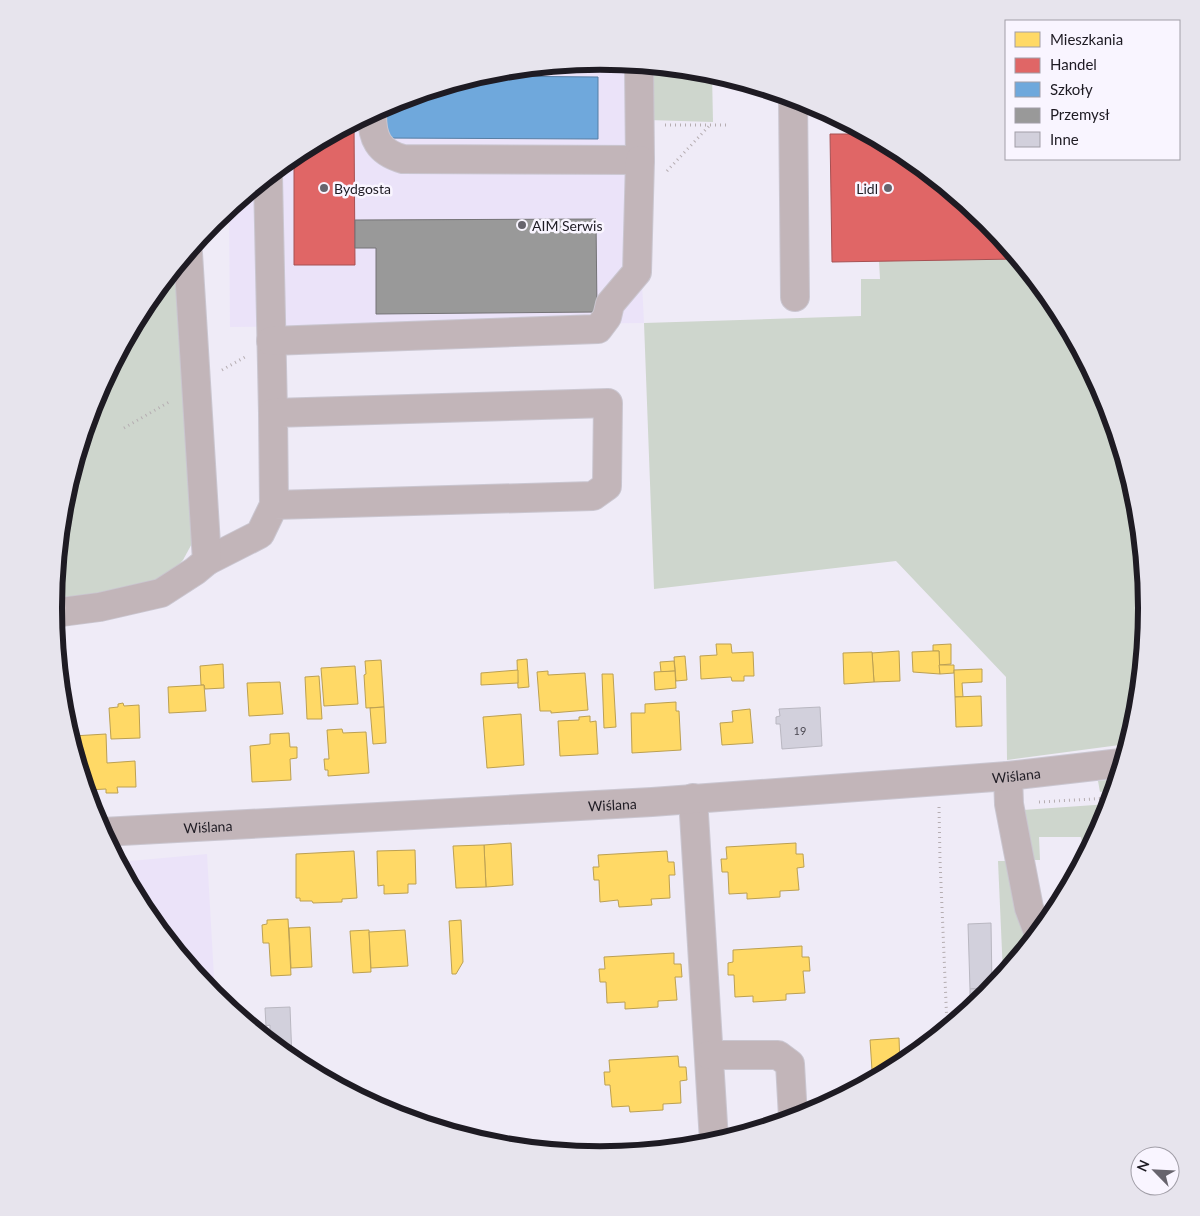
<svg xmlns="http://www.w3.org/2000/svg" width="1200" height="1216" font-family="Lato,sans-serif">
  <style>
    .built { fill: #ebe3f9 }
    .green { fill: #ced6cd }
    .homes { fill: #ffd966; stroke: #bca052 }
    .shops { fill: #e06666; stroke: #a65052 }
    .schools { fill: #6fa8dc; stroke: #577ea4 }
    .industry { fill: #999; stroke: #747376 }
    .building { fill: #d2d0dc; stroke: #b9b7c1 }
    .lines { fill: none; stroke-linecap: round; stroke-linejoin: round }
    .minor-casing { stroke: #cac6d0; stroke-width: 30 }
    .path { stroke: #b5adb1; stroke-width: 3; stroke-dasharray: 1 4; stroke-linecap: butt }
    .minor { stroke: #c2b5b9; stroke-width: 28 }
    .poi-dot { fill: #67646d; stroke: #f9f5ff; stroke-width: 2 }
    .labels { text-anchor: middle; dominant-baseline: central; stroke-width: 5; stroke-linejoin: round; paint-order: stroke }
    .number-label { font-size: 11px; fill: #4b4851 }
    .poi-label { font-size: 14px; fill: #1e1b23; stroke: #f9f5ff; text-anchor: start }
    .street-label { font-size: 14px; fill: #1e1b23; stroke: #f9f5ff }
    .rim { fill: none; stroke: #1e1b23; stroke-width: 6 }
  </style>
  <rect width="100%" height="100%" fill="#efebf7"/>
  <g class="built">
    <path d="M600,62L636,65L638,202L644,323L230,327L229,209L297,154L391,103L494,72Z"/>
    <path d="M207,854L215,995L146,911L119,862Z"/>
  </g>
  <g class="green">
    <path d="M648,67L712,74L713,122L648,120Z"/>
    <path d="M1017,259L1054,305L1105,399L1136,502L1146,608L1136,715L1127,744L1007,760L1006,677L896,561L654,589L644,323L861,316V279H880L879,261Z"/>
    <path d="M179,264L195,538L183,560L174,570L149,586L54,602L64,501L95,399L146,304Z"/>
    <path d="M1116,779L1113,790L1100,792L1098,781Z"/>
    <path d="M1109,804L1105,817L1084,856L1081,837H1039L1040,860H1028L1023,810Z"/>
    <path d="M998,861H1011L1031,940L1003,974Z"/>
  </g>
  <g class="homes">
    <path d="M716,644H731L732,653L753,652L754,676H744V681H732L731,677L701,679L700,656L717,655Z"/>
    <path d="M951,644V664L939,665V651H933V645Z"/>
    <path d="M899,651L900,681L874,682L872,653Z"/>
    <path d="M933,651H939L940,674L913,672L912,652Z"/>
    <path d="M872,652L874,682L844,684L843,653Z"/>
    <path d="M685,656L687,680L676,681L674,657Z"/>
    <path d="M527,659L529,687L518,688L517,660Z"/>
    <path d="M381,660L384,707L366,708L364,675L366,674L365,661Z"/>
    <path d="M674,661L675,671L661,672L660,662Z"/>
    <path d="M223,664L224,688L205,689L204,685H201L200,666Z"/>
    <path d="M939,665H954V673L940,674Z"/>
    <path d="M355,666L358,704L324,706L321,668Z"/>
    <path d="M982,669V682L962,683L963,697H955L954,670Z"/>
    <path d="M518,670V683L481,685V673Z"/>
    <path d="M548,671V675L585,673L588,710L551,713V711H540L537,672Z"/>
    <path d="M675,671L676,688L655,690L654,672Z"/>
    <path d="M602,674H613L616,727L604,728Z"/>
    <path d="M319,676L322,719H307L305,677Z"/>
    <path d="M280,682L283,714L249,716L247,683Z"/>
    <path d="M204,685L206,711L169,713L168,687Z"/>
    <path d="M981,696L982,726L956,727L955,697Z"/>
    <path d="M676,702V711H679L681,750L632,753L631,713H645V704Z"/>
    <path d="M123,703L124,706L139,705L140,738L111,739L109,708L118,707V704Z"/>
    <path d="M384,707L386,743L373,744L370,708Z"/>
    <path d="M750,709L753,743L722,745L720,723L733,722L732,711Z"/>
    <path d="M521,714L524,765L487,768L483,717Z"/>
    <path d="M590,716V722L596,721L598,754L560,756L558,721L579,720V717Z"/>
    <path d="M342,729L343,733L366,732L369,773L328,776V770H325L324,759H329L327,730Z"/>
    <path d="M289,733L290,747H297V758L290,759L291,780L252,782L250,746L270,744V734Z"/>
    <path d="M106,734L107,763L135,761L136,787H117L118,793H106V789L87,790L73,745V736Z"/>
    <path d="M511,843L513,885L486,887L484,845Z"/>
    <path d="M796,843V854H803L804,867L797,868L799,890L780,891V897L747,899V893L729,894L728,872H722L721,859H727L726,847Z"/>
    <path d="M484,845L486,887L456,888L453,846Z"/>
    <path d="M415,850L416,884H408V893L384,894V885L378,886L377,851Z"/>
    <path d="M354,851L357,898L342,899V902L313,903L312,901H300V898H296V854Z"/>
    <path d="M667,851L668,862H674L675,875H669L670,898L651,899L652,905L619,907L618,900L600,902L599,880H594L593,867H599L598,855Z"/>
    <path d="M288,919L291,975L271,976L269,943H263L262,925L267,924V920Z"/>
    <path d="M461,920L463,962L456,974H452L449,921Z"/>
    <path d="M310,927L312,967L291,968L289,928Z"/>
    <path d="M369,930L371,972L353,973L350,931Z"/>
    <path d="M405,930L408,966L371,968L369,932Z"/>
    <path d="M802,946V957H809L810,971H803L805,993L786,994V1000L753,1002V996L735,997L734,975H728V963L733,962V950Z"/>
    <path d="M674,953V964H681L682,977H675L677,1000L658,1001V1007L625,1009V1002L607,1003L606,982H600L599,969H605L604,957Z"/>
    <path d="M899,1038L900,1064L892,1069L872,1070L870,1040Z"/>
    <path d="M678,1056L679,1067H686L687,1080L680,1081L681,1103L663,1104V1110L630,1112L629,1106L612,1107L610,1085H605L604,1072H610L609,1060Z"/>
  </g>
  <g class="shops">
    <path d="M354,123L355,265H294V156Z"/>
    <path d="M830,134H866L904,154L986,222L1017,259L832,262Z"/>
  </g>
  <path class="schools" d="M481,76L598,77V139L379,138V110L391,103Z"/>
  <path class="industry" d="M596,219L597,312L376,314V248H355V220Z"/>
  <g class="building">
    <path d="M820,707L822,746L782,749L780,724H776V717L780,716L779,709Z"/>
    <path d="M991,923L992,987L970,989L968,924Z"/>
    <path d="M991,988L986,994L970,1007V989Z"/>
    <path d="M290,1007L292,1059L270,1041V1025L266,1026L265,1008Z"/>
  </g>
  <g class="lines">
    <g class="minor-casing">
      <g id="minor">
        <path d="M793,99L795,297"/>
        <path d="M372,114C372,138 378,152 403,159L640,160L639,66"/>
        <path d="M268,177L273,413"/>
        <path d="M271,341L598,329L607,317L610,304L637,272L640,160"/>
        <path d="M207,561L260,534L274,505L593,496L607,486L608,403L273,413L274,505"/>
        <path d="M54,613L100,607L161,593L195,571L207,561L188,253"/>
        <path d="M1008,776L1009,804L1029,908L1038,932"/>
        <path d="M693,798L714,1141"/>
        <path id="s1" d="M103,832L652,802L1008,776L1121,763"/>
        <path d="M709,1055H778L790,1064L793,1117"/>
      </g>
    </g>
    <g class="path">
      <path d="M665,125H730"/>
      <path d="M667,171L710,125"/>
      <path d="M222,370L245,357"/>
      <path d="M124,428L169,402"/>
      <path d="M1039,802L1110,798"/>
      <path d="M939,807L940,860L947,1026"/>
    </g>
    <use href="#minor" class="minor"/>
  </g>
  <g class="poi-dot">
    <circle cx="324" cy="188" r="5"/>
    <circle cx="888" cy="188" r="5"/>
    <circle cx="522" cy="225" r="5"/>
  </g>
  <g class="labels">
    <g class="number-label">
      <text x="800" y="730">19</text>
    </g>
    <g class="poi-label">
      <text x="334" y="188">Bydgosta</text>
      <text x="878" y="188" text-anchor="end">Lidl</text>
      <text x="532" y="225">AIM Serwis</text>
    </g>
    <g class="street-label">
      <text stroke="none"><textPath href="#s1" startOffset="915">Wiślana</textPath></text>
      <text stroke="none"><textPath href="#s1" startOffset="510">Wiślana</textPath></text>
      <text stroke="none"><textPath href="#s1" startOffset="105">Wiślana</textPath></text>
    </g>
  </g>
  <path d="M0 0H1200V1216H0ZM62 608a538 538 0 1 1 1076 0a538 538 0 1 1-1076 0Z" fill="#e7e4ed" fill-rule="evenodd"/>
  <path class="rim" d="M62 608a538 538 0 1 1 1076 0a538 538 0 1 1-1076 0Z"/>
  <rect x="1005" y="20" width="175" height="140" fill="#f9f5ff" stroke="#a19ea7"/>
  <rect x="1015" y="32" width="25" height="15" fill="#ffd966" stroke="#a19ea7"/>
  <text x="1050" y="45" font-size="15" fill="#1e1b23">Mieszkania</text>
  <rect x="1015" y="58" width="25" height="15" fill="#e06666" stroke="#a19ea7"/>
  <text x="1050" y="70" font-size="15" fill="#1e1b23">Handel</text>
  <rect x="1015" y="82" width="25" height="15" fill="#6fa8dc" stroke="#a19ea7"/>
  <text x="1050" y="95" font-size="15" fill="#1e1b23">Szkoły</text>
  <rect x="1015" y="108" width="25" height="15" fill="#999999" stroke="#a19ea7"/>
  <text x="1050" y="120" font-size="15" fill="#1e1b23">Przemysł</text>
  <rect x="1015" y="132" width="25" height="15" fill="#d2d0dc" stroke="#a19ea7"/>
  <text x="1050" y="145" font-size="15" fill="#1e1b23">Inne</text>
  <g transform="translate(1155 1171) rotate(294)"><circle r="24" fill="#f9f5ff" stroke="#a19ea7"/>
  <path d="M0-4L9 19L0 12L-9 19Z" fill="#67646d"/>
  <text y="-8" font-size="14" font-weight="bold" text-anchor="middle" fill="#1e1b23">N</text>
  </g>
</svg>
